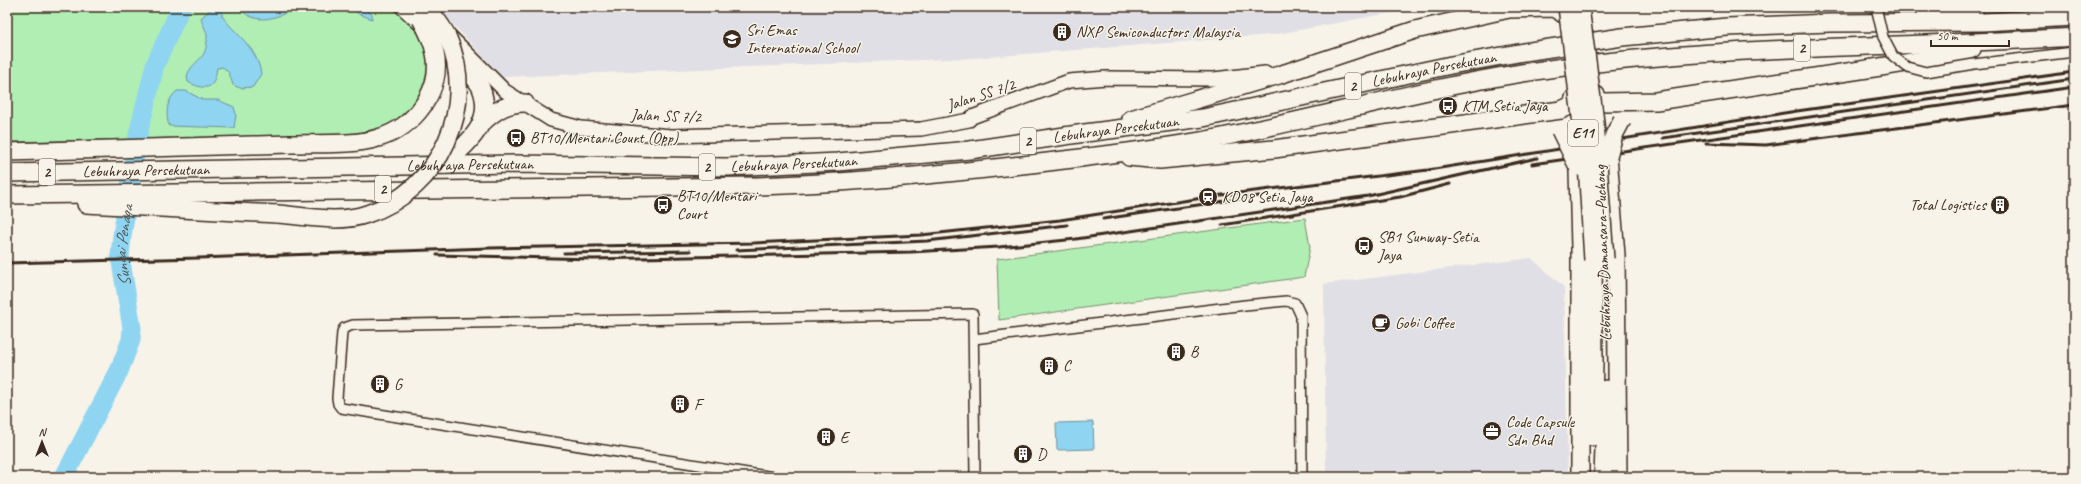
<svg xmlns="http://www.w3.org/2000/svg" width="2081" height="484" font-family="Caveat,sans-serif">
  <style>
    .built { fill: #e0dfe6 }
    .green { fill: #b1eeb4; stroke: #768c69 }
    .water { fill: #8fd5f1; stroke: #6d919d }
    .lines { fill: none; stroke-linecap: round; stroke-linejoin: round }
    .river { stroke: #8fd5f1; stroke-width: 19 }
    .street-casing { stroke: #3b2a1e; stroke-width: 12 }
    .secondary-casing { stroke: #3b2a1e; stroke-width: 16 }
    .highway-casing { stroke: #3b2a1e; stroke-width: 20 }
    .street { stroke: #f7f3e8; stroke-width: 9 }
    .secondary { stroke: #f7f3e8; stroke-width: 13 }
    .highway { stroke: #f7f3e8; stroke-width: 17 }
    .rail { stroke: #3b2a1e; stroke-width: 3 }
    .street-bridge-casing { stroke: #3b2a1e; stroke-width: 12; stroke-linecap: butt }
    .highway-bridge-casing { stroke: #3b2a1e; stroke-width: 20; stroke-linecap: butt }
    .street-bridge { stroke: #f7f3e8; stroke-width: 9 }
    .highway-bridge { stroke: #f7f3e8; stroke-width: 17 }
    .labels { text-anchor: middle; dominant-baseline: central; stroke-width: 3; stroke-linejoin: round; paint-order: stroke }
    .shield { fill: #f7f3e8; stroke: #73665b; stroke-width: 1 }
    .shield-label { font-size: 15px; font-weight: bold; fill: #3b2a1e }
    .poi-label { font-size: 16px; fill: #3b2a1e; stroke: #f7f3e8; text-anchor: start }
    .street-label { font-size: 16px; fill: #3b2a1e; stroke: #f7f3e8 }
    .water-label { font-size: 17px; font-style: italic; fill: #505553; stroke: #f7f3e8 }
  </style>
  <rect width="100%" height="100%" fill="#f7f3e8"/>
  <filter id="ink" filterUnits="userSpaceOnUse"><feTurbulence type="fractalNoise" baseFrequency=".025" numOctaves="2"/><feDisplacementMap in="SourceGraphic" scale="8" xChannelSelector="R" yChannelSelector="G"/><feConvolveMatrix kernelMatrix="1 2 1 2 8 2 1 2 1" color-interpolation-filters="sRGB"/></filter>
  <g filter="url(#ink)">
    <g class="built">
      <path d="M437,7H1422L1272,35L973,58L502,77Z"/>
      <path d="M1531,258L1564,287L1568,477H1326L1324,284Z"/>
    </g>
    <g class="green">
      <path d="M7,7H397C414,27 437,52 428,80C426,86 421,91 419,97C412,109 407,116 394,123C381,130 364,131 349,134L7,142Z"/>
      <path d="M1305,218L1310,247L1304,277L999,320L997,259Z"/>
    </g>
    <g class="water">
      <path d="M213,7H217L222,11V16C237,36 257,47 261,74L253,87L240,88L233,85L229,73L223,67L217,68C216,72 216,77 214,81C209,92 196,86 188,82L187,77C191,60 207,62 207,39C208,31 202,25 201,18Z"/>
      <path d="M238,7H298C278,17 257,28 238,7Z"/>
      <path d="M348,7H361L372,14V19L359,14Z"/>
      <path d="M177,91H186L203,100H218L234,107L236,114L234,128L169,126C165,113 167,99 177,91Z"/>
      <path d="M1093,422L1094,449L1057,450L1056,423Z"/>
    </g>
    <g class="lines">
      <path class="river" id="s1" d="M64,477L119,371L131,340L132,328L120,256L122,236L138,135L155,65L181,7"/>
      <g class="street-casing">
        <g id="street">
          <path d="M974,339L1245,305L1286,301L1295,303L1301,316L1302,477"/>
          <path d="M774,477L341,408L338,404L337,398L342,332L344,328L353,325L973,314L975,477"/>
        </g>
      </g>
      <g class="secondary-casing">
        <g id="secondary">
          <path d="M402,7L425,29"/>
          <path d="M421,7L505,91L551,120L581,128L671,136L921,129L969,120L972,117L1069,81L1106,78L1214,79L1265,73"/>
        </g>
      </g>
      <g class="highway-casing">
        <g id="highway">
          <path d="M1923,7L1974,13"/>
          <path d="M1587,106L1596,95L1599,100L1603,102L1656,101L1887,66L1955,55L1972,49"/>
          <path d="M1131,119L1279,75L1415,30L1509,9L1551,8L1557,9L1563,14L1567,7"/>
          <path d="M482,123C496,110 507,103 525,103"/>
          <path d="M7,152L290,144"/>
          <path d="M1608,156L1616,255L1618,477"/>
          <path d="M1129,157L1160,160L1274,149L1561,110L1572,105L1574,98L1586,106"/>
          <path d="M444,165C466,144 495,124 481,88C478,81 470,73 464,66"/>
          <path d="M1578,171L1580,248V477"/>
          <path id="s2" d="M7,173L516,164L727,167L838,162L970,150L1085,133L1203,118L1451,65L1524,52L1622,37L1727,27L1830,23L1982,22L2074,17"/>
          <path d="M7,195L757,186C858,183 957,173 1056,161C1111,154 1167,148 1222,137C1322,117 1421,89 1522,73C1705,44 1890,49 2074,37"/>
          <path d="M86,204L277,214"/>
          <path d="M1592,437L1594,363L1593,260"/>
          <path d="M1603,477L1606,389"/>
        </g>
      </g>
      <use href="#street" class="street"/>
      <use href="#secondary" class="secondary"/>
      <use href="#highway" class="highway"/>
      <g class="rail">
        <path d="M1663,138L2074,79"/>
        <path d="M1706,143L1766,145L2074,105"/>
        <path d="M1532,164L2074,87"/>
        <path d="M1103,219L1259,196"/>
        <path d="M1222,225L1400,197L1450,184"/>
        <path d="M736,250L927,241L1067,225"/>
        <path d="M564,253L690,251"/>
        <path d="M437,255L594,259L911,252L999,247L1076,239L1368,196L1537,158"/>
        <path d="M7,263L199,258L489,248L754,243L921,235L1060,220L1222,195L1428,170L1797,111L2074,72"/>
      </g>
      <g class="street-bridge-casing">
        <path id="street-bridge" d="M1876,7L1883,37L1893,56L1907,67L1926,72L1974,64L2074,52"/>
      </g>
      <g class="highway-bridge-casing">
        <g id="highway-bridge">
          <path d="M1567,7L1587,164L1593,260"/>
          <path d="M1580,7L1595,122L1605,259"/>
          <path d="M1560,130L1578,167"/>
          <path d="M290,144C317,143 353,146 378,138C414,128 443,90 435,53C433,41 427,30 421,19"/>
          <path d="M1608,156L1614,135L1622,120"/>
          <path d="M277,214C306,216 339,224 367,214C440,190 479,106 447,36C443,27 436,19 430,11"/>
        </g>
      </g>
      <use href="#street-bridge" class="street-bridge"/>
      <use href="#highway-bridge" class="highway-bridge"/>
    </g>
  </g>
  <defs>
    <g id="building-disc" transform="scale(1)"><circle r="9.5" fill="#3b2a1e" stroke="#f7f3e8"/><path d="M-4-6H4V6H1V3H-1V6H-4ZM-2.5-4.3h1.7v1.8h-1.7ZM.8-4.3h1.7v1.8H.8ZM-2.5-1h1.7V.8h-1.7ZM.8-1h1.7V.8H.8Z" fill="#fff"/></g>
    <g id="school-disc" transform="scale(1)"><circle r="9.5" fill="#3b2a1e" stroke="#f7f3e8"/><path d="M0-5L7-2L0 1L-7-2ZM-4 1L0 2.5L4 1V4Q0 6-4 4Z" fill="#fff"/></g>
    <g id="bus-disc" transform="scale(1)"><circle r="9.5" fill="#3b2a1e" stroke="#f7f3e8"/><path d="M-5-6H5V4H4V6H2V4H-2V6H-4V4H-5ZM-3.5-4V0h7V-4ZM-3.5 1.2v1.5H-2V1.2ZM2 1.2v1.5H3.5V1.2Z" fill="#fff"/></g>
    <g id="station-disc" transform="scale(1)"><circle r="9.5" fill="#3b2a1e" stroke="#f7f3e8"/><path d="M-3-6H3Q5-6 5-4V2Q5 4 3 4L4.5 6H3L1.5 4h-3L-3 6H-4.5L-3 4Q-5 4-5 2V-4Q-5-6-3-6ZM-3.5-4v3h7v-3ZM-3.5 1v1.5H-2V1ZM2 1v1.5H3.5V1Z" fill="#fff"/></g>
    <g id="cafe-disc" transform="scale(1)"><circle r="9.5" fill="#3b2a1e" stroke="#f7f3e8"/><path d="M-5.5-4.5H6V0H3Q3 3.5 0 3.5H-2.5Q-5.5 3.5-5.5 0ZM3-3.2v2h1.7v-2ZM-6 4.5H4V6H-6Z" fill="#fff"/></g>
    <g id="office-disc" transform="scale(1)"><circle r="9.5" fill="#3b2a1e" stroke="#f7f3e8"/><path d="M-6-3h4V-5.5h4V-3h4V5H-6ZM-1-4.5V-3h2v-1.5ZM-6 0V1H6V0Z" fill="#fff"/></g>
  </defs>
  <g fill-rule="evenodd">
    <use href="#building-disc" x="1062" y="32"/>
    <use href="#school-disc" x="732" y="39"/>
    <use href="#bus-disc" x="1448" y="106"/>
    <use href="#bus-disc" x="516" y="138"/>
    <use href="#station-disc" x="1208" y="197"/>
    <use href="#bus-disc" x="663" y="205"/>
    <use href="#building-disc" x="2000" y="205"/>
    <use href="#bus-disc" x="1364" y="246"/>
    <use href="#cafe-disc" x="1381" y="323"/>
    <use href="#building-disc" x="1176" y="352"/>
    <use href="#building-disc" x="1049" y="366"/>
    <use href="#building-disc" x="380" y="384"/>
    <use href="#building-disc" x="680" y="404"/>
    <use href="#office-disc" x="1492" y="431"/>
    <use href="#building-disc" x="826" y="437"/>
    <use href="#building-disc" x="1023" y="454"/>
  </g>
  <g class="labels">
    <g class="shield">
      <rect x="1794" y="35" width="16" height="26" rx="3"/>
      <rect x="1345" y="73" width="16" height="26" rx="3"/>
      <rect x="1568" y="120" width="30" height="26" rx="3"/>
      <rect x="1020" y="128" width="16" height="26" rx="3"/>
      <rect x="699" y="154" width="16" height="26" rx="3"/>
      <rect x="39" y="159" width="16" height="26" rx="3"/>
      <rect x="375" y="176" width="16" height="26" rx="3"/>
    </g>
    <g class="shield-label">
      <text x="1802" y="48">2</text>
      <text x="1353" y="86">2</text>
      <text x="1583" y="133">E11</text>
      <text x="1028" y="141">2</text>
      <text x="707" y="167">2</text>
      <text x="47" y="172">2</text>
      <text x="383" y="189">2</text>
    </g>
    <g class="poi-label">
      <text x="746" y="30">Sri Emas<tspan x="746" dy="18">International School</tspan></text>
      <text x="1076" y="32">NXP Semiconductors Malaysia</text>
      <text x="1462" y="106">KTM Setia Jaya</text>
      <text x="530" y="138">BT10/Mentari Court (Opp)</text>
      <text x="677" y="196">BT10/Mentari<tspan x="677" dy="18">Court</tspan></text>
      <text x="1222" y="197">KD08 Setia Jaya</text>
      <text x="1986" y="205" text-anchor="end">Total Logistics</text>
      <text x="1378" y="237">SB1 Sunway-Setia<tspan x="1378" dy="18">Jaya</tspan></text>
      <text x="1395" y="323">Gobi Coffee</text>
      <text x="1190" y="352">B</text>
      <text x="1063" y="366">C</text>
      <text x="394" y="384">G</text>
      <text x="694" y="404">F</text>
      <text x="1506" y="422">Code Capsule<tspan x="1506" dy="18">Sdn Bhd</tspan></text>
      <text x="840" y="437">E</text>
      <text x="1037" y="454">D</text>
    </g>
    <g class="street-label">
      <text stroke="none"><textPath href="#s2" startOffset="1435">Lebuhraya Persekutuan</textPath></text>
      <text transform="translate(981 95) rotate(-18)">Jalan SS 7/2</text>
      <text transform="translate(666 116) rotate(2)">Jalan SS 7/2</text>
      <text stroke="none"><textPath href="#s2" startOffset="1111">Lebuhraya Persekutuan</textPath></text>
      <text stroke="none"><textPath href="#s2" startOffset="787">Lebuhraya Persekutuan</textPath></text>
      <text stroke="none"><textPath href="#s2" startOffset="463">Lebuhraya Persekutuan</textPath></text>
      <text stroke="none"><textPath href="#s2" startOffset="139">Lebuhraya Persekutuan</textPath></text>
      <text transform="translate(1603 253) rotate(-92)">Lebuhraya Damansara–Puchong</text>
    </g>
    <g class="water-label">
      <text stroke="none"><textPath href="#s1" startOffset="248">Sungai Penaga</textPath></text>
    </g>
  </g>
  <rect width="2081" height="484" fill="none" stroke="#f7f3e8" stroke-width="24"/>
  <rect x="12" y="12" width="2057" height="460" fill="none" stroke="#3b2a1e" stroke-width="1.5" filter="url(#ink)"/>
  <g transform="translate(42 442)" stroke="#f7f3e8" stroke-width="3" paint-order="stroke">
  <path d="M0-3L7 15L0 10L-7 15Z" fill="#3b2a1e"/>
  <text y="-6" font-size="11" font-weight="bold" text-anchor="middle" fill="#3b2a1e">N</text>
  </g>
  <path d="M1931 40v6h78v-6" fill="none" stroke="#3b2a1e" stroke-width="2"/>
  <text x="1937" y="40" font-size="12" fill="#3b2a1e" stroke="#f7f3e8" stroke-width="3" paint-order="stroke">50 m</text>
</svg>
